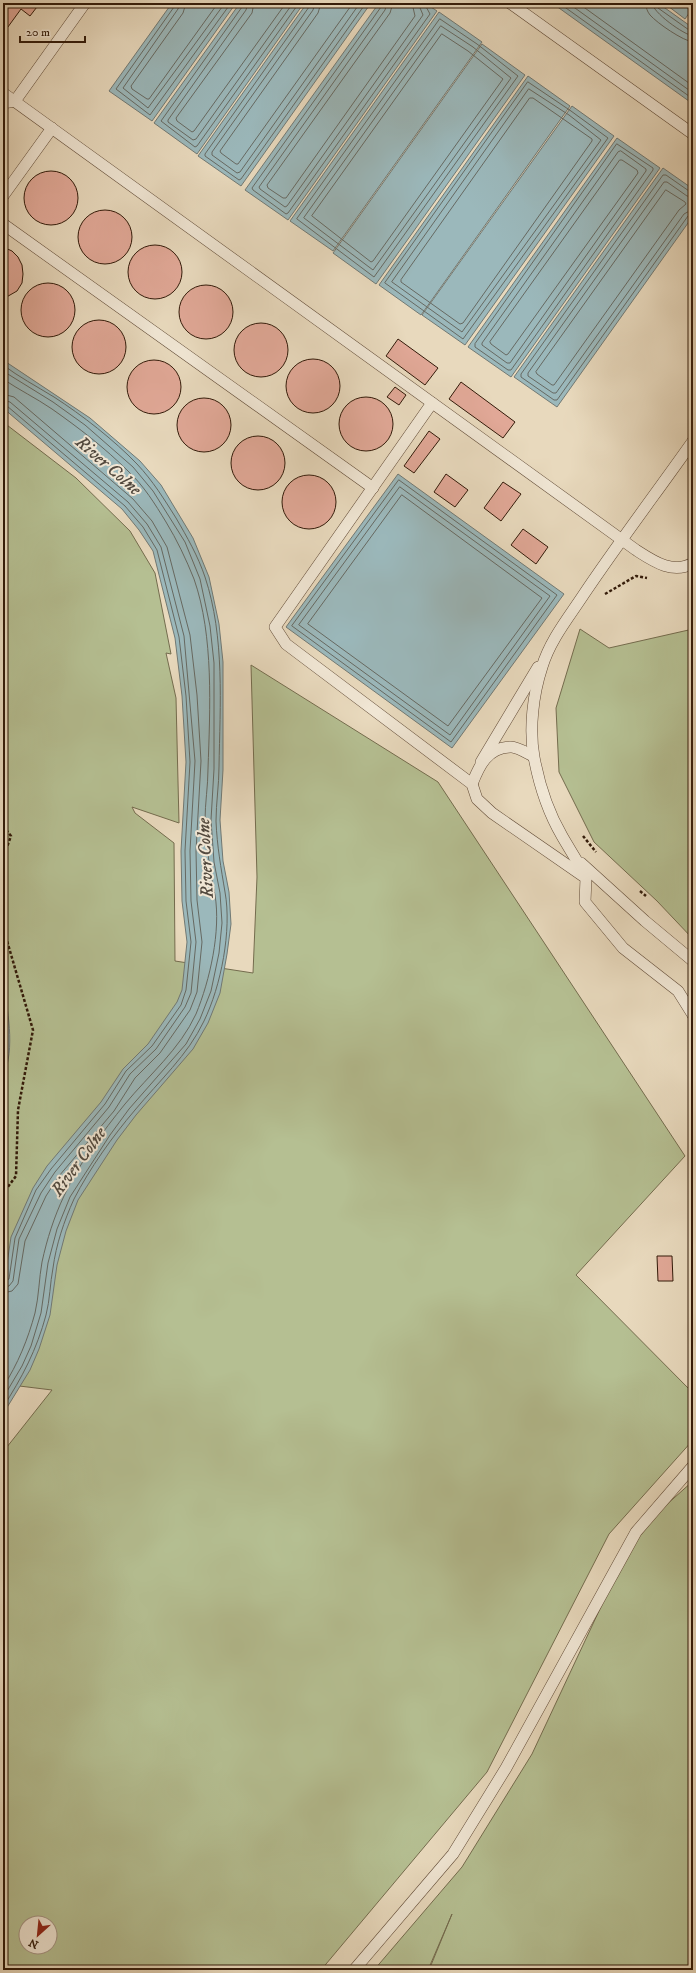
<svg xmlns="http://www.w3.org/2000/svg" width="696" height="1973" font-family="'IM FELL DW Pica',serif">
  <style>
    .green { fill: #b5bf92; stroke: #746c4e; fill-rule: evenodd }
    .water { fill: #9bb8bb; stroke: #717974 }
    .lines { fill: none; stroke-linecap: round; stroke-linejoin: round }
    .shore { stroke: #666962; stroke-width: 1 }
    .building { fill: #e1a897; stroke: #321a09 }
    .lane-casing { stroke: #604a36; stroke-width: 12 }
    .path { stroke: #321a09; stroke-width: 2.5; stroke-dasharray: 3 2; stroke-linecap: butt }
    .lane { stroke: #f0e6d4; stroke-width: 11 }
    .labels { text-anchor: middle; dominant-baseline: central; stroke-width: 4; stroke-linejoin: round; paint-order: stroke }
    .water-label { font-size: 18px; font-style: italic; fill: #52493e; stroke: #f0e6d4 }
  </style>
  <rect width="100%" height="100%" fill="#e8d9bd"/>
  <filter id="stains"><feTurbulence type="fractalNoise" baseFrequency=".005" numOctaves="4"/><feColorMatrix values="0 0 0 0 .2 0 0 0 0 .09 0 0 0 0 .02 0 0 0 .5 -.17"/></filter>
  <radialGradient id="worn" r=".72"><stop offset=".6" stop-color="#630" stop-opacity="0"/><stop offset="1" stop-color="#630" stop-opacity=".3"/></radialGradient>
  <g class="green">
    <path d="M3,422L76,478L130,531L155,573L171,654L166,653L176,698L179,823L132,807L135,813L174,843L175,961L253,973L257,877L251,665L438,782L685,1156L576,1275L693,1393V1440L609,1534L487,1772L321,1970H3V1452L52,1390L3,1384ZM26,1923H50V1947H26Z"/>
    <path d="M580,629L609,648L693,629V939L657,901L594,842L559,772L556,708Z"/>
    <path d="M693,1481V1970H429L452,1914L428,1970H374L462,1867L532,1754L636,1532Z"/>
  </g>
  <g class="water">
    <path d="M172,3H236L152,121L109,91Z"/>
    <path d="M240,3H304L197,154L154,123Z"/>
    <path d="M307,3H371L241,186L198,156Z"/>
    <path d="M379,3H425L437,11L288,220L245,190Z"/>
    <path d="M552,3H658L693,28V104Z"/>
    <path d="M664,3H684L692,9L685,19Z"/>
    <path d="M439,12L482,42L333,251L290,221Z"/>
    <path d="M482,44L525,75L376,284L333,253Z"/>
    <path d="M528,76L570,106L421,315L379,285Z"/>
    <path d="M572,106L614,136L465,345L422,315Z"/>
    <path d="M617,138L660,168L511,377L468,347Z"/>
    <path d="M663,168L693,189V216L557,407L514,377Z"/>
    <path d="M3,360L90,418L140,461L161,485L193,538L209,577L219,624L223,662V770L220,820L223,861L229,892L231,924L227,954L220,993L208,1023L193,1049L136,1115L117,1140L78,1200L66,1231L57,1265L50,1315L39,1349L30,1370L3,1414V1291L11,1237L33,1188L47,1166L101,1102L123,1069L148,1044L177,1002L182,990L187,942L182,901L181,851L186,762L182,696L175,638L153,551L139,530L122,509L3,408Z"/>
    <path d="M398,474L564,594L452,748L286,627Z"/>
    <path d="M3,978C7,1011 16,1046 3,1078Z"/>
  </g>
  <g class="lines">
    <g class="shore">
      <path d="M175,3L174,7L116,89L150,115L231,3"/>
      <path d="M180,3L178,9L123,88L148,108L225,3"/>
      <path d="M186,3L183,13L131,86L132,89L147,99H149L218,3"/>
      <path d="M243,3L242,7L161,121L195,147L197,146L299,3"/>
      <path d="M248,3L246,10L168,120V122L193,140L196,139L293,3"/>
      <path d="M254,3L252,13L176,118L177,121L192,132L194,131L286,3"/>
      <path d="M310,3L309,7L205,154V156L239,180L241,179L366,3"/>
      <path d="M315,3L313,10L212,152V155L237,173L240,172L360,3"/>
      <path d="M321,3L318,13L220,151L221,153L236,164H238L353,3"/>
      <path d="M382,3L381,7L252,188L253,190L286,214L288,213L430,14L424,3"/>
      <path d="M387,3L385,10L259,187L260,189L285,207L287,206L423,15L418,3"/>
      <path d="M393,3L390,13L267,185L268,188L283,198H286L415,16L412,3"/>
      <path d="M559,3L693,99"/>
      <path d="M568,3L693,93"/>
      <path d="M578,3L693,86"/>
      <path d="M646,3C646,8 647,11 650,15C657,23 683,41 693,42"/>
      <path d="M652,3C652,12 684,35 693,36"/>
      <path d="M657,3L658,8L689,30L693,31"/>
      <path d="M440,19L477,44L518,76L374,277L297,219Z"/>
      <path d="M441,26L473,47L511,78L373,270L304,218Z"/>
      <path d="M442,34L468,51L503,79L373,261L371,262L312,216Z"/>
      <path d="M528,82L571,111L608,138L463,339L385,283Z"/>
      <path d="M529,89L569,115L601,140L462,332L392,282Z"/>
      <path d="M530,98H533L592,139V141L463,323L460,324L401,282V280Z"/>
      <path d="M617,144L653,168V170L511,370H508L475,347V344Z"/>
      <path d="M621,151L646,169V171L510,363H507L482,345V343L618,152Z"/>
      <path d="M620,160H622L637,170L638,173L508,354L506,355L491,344L490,342Z"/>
      <path d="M666,190L685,202L686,204L679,210L554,385H552L537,374L536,372Z"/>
      <path d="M693,192L689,191L666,175H663L521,374V377L554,400H557L688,216L693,214"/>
      <path d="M693,197L687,196L667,182H664L528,373V376L553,393H556L684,214L693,209"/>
      <path d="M3,365C19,377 36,386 54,397C82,415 114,440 137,464C153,481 164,499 176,518C187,537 198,556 205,577C225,637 220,705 219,767C219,785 216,803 216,821C217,846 221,868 225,892C232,930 221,986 204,1021C188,1055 159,1081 135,1110C112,1137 90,1168 74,1199C64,1221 56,1245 53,1268C50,1283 50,1300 46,1315C37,1349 22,1378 3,1407"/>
      <path d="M3,371L53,402L85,425L133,467L153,491L185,542L200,579L210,626L214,663V769L211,820L214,862L220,893L222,923L219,953L211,991L200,1019L186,1044L129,1109L110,1135L70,1197L57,1229L48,1263L41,1313L31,1346L22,1366L3,1398"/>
      <path d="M3,379C19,390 36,398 52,409C79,428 105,448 128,471C144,486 155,504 166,522C177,540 186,559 194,579C214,636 210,709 208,769C208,786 205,803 205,821C206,846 210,870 215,895C221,931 210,980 196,1014C180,1049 149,1075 125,1104C103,1131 78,1165 64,1196C54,1217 47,1239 42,1262C39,1278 39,1296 35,1313C28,1339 18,1364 3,1387"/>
      <path d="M3,394L14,397L133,499L152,521L167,547L190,635L197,695L201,761L196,851L197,900L202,942L197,992L190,1010L160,1053L135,1078L114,1111L59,1176L46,1196L25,1241L18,1284L12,1291L3,1293"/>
      <path d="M3,400L10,402L128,502L147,524L161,547L184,636L195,761L190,851L191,901L196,942L191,993L185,1007L156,1049L130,1074L109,1107L55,1172L41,1193L19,1239L13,1281L9,1286L3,1287"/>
      <path d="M3,405L7,406L125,506L143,527L157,550L179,637L186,696L190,762L185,851L186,901L191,942L186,990L181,1005L152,1046L126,1071L105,1104L51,1169L36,1190L15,1238L9,1279L3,1282"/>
      <path d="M399,480L557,595L451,742L292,626Z"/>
      <path d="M400,487L550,596L450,735L299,625Z"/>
      <path d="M402,495L542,598L448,726L308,624Z"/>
      <path d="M3,1010L7,1042L3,1067"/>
    </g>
  </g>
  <g class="building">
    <path d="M3,3H40L30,16L21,9L5,31L3,30Z"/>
    <circle cx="51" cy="198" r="27"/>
    <circle cx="105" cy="237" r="27"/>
    <circle cx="155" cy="272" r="27"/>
    <path d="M3,247L12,251L18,257L22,265L23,274L22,283L17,291L3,299Z"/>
    <circle cx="48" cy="310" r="27"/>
    <circle cx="206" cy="312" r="27"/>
    <circle cx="99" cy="347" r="27"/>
    <circle cx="261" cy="350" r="27"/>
    <path d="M398,339L438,368L425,385L386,356Z"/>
    <circle cx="313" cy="386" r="27"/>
    <circle cx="154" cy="387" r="27"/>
    <path d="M461,382L515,422L503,438L449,399Z"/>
    <path d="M395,387L406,395L399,405L387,397Z"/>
    <circle cx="366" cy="424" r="27"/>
    <circle cx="204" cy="425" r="27"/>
    <path d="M429,431L440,439L414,473L404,466Z"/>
    <circle cx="258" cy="463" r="27"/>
    <path d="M446,474L468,490L455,507L434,492Z"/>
    <circle cx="309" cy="502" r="27"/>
    <path d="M503,482L521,494L501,521L484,508Z"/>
    <path d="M523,529L548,547L536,564L511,545Z"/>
    <path d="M657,1256H672L673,1281H658Z"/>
  </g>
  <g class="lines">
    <g class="lane-casing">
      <g id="lane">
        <path d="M510,3L693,134"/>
        <path d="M3,93L636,550C653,561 673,575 693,563"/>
        <path d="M3,103L15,101L85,3"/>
        <path d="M3,196L52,128"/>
        <path d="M3,224L373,488"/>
        <path d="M432,403L275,627L286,644L472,784L477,799L492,813L586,878L585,902L623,948L678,991L693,1015"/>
        <path d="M481,762L538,667"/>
        <path d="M472,784C479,766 487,748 510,747C516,746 527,753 533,756"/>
        <path d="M581,863L645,921L693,961"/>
        <path d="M586,878C579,863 570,850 562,836C548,812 539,784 534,757C529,729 533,694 542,667C550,640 569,617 584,594C619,542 657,492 693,441"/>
        <path d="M354,1970L453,1854L506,1768L636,1532L693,1466"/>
      </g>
    </g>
    <g class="path">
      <path d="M605,594L636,576L647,578"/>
      <path d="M3,826L11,836L3,858"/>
      <path d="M583,836L596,852"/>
      <path d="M640,891L646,896"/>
      <path d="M3,927L33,1030L18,1110L16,1176L4,1192L3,1198"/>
    </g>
    <use href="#lane" class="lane"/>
  </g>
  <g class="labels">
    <g class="water-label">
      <text transform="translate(108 466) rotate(41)">River Colne</text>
      <text transform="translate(206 858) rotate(-93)">River Colne</text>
      <text transform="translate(79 1162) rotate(-54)">River Colne</text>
    </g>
  </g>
  <rect width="696" height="1973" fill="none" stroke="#e8d9bd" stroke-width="16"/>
  <rect x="4" y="4" width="688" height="1965" fill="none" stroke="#321a09" stroke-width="2"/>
  <rect x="8" y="8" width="680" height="1957" fill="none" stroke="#321a09"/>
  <g transform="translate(38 1935) rotate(207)"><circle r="19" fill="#f0e6d4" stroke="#a49483"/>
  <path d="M0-3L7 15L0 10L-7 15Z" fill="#8f2418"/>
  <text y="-6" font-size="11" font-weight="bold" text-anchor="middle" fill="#321a09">N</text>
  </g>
  <path d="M20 36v6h65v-6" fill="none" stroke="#321a09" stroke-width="2"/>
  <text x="26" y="36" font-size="12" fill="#321a09" stroke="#f0e6d4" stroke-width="3" paint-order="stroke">20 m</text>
  <rect width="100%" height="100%" filter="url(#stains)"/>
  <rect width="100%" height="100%" fill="url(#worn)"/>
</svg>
